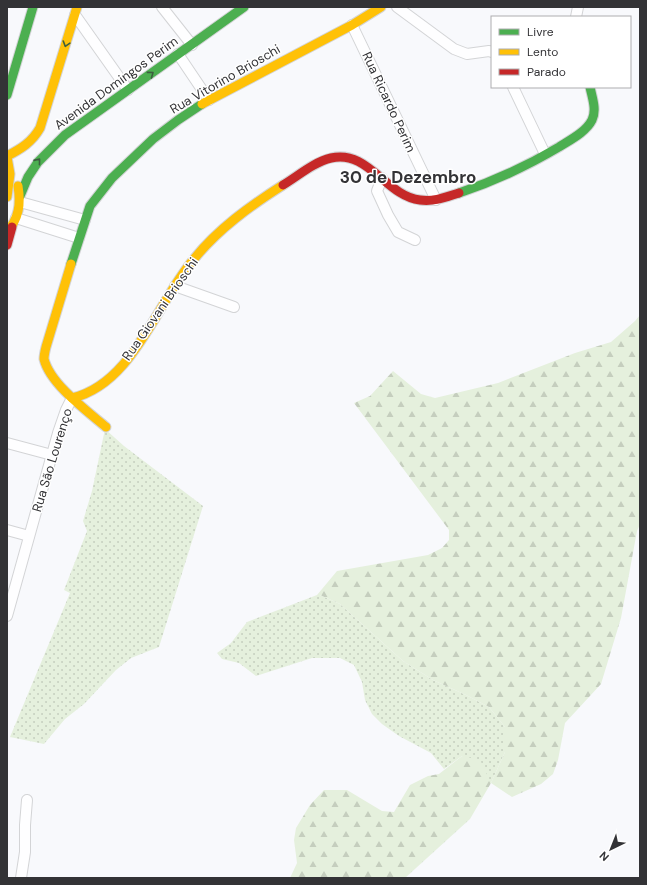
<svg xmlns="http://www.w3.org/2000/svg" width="647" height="885" font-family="'DM Sans',sans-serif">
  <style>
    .grass { fill: url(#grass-dots) }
    .forest { fill: url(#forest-firs) }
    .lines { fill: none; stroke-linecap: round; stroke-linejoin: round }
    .street-casing { stroke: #d3d4d6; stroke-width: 12 }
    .fast-casing { stroke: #d3d4d6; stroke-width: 11 }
    .slow-casing { stroke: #d3d4d6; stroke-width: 11 }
    .jam-casing { stroke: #d3d4d6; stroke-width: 11 }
    .street { stroke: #fefeff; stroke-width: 10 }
    .fast { stroke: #4caf50; stroke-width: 9 }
    .slow { stroke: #ffc107; stroke-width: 9 }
    .jam { stroke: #c62828; stroke-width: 9 }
    .oneway { stroke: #3c5e3f }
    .labels { text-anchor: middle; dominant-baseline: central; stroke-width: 3; stroke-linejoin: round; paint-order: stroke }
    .street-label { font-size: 13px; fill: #333336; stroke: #fff }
    .district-label { font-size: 17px; font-weight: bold; fill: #333336; stroke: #fff }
  </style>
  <defs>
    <pattern id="grass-dots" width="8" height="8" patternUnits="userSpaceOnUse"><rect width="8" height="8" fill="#e5f0dd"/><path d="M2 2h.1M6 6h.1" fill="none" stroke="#c5cebe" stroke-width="1.8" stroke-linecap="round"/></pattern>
    <pattern id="forest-firs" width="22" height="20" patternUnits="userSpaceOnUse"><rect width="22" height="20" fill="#e5f0dd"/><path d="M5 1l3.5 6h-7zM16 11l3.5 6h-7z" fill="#c5cebe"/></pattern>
  </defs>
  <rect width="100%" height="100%" fill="#f8f9fc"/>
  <g class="grass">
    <path d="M105,429L124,446L203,506L159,647L131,658L116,670L84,704L65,719L44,744L10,737L70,593L64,590L87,531L83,521L92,491Z"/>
    <path d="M317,595H320L340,604L403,661L433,680L466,695L489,707L505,727V752L491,783L462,756L444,769L431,753L399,736L382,724L372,714L365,700L362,682L354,665L340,658H312L256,676L239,663L222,659L217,653L231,643L247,622Z"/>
  </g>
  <path class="forest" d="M640,315V524L637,531L621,618L601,684L565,723L558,760L553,774L541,784L512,797L491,783L470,819L405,878H290L297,863L294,840L296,828L310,805L324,790H347L382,811L394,812L410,785L428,776L439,774L462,756L480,760L491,783L505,752V727L489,707L466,695L433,680L403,661L340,604L320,595H317L337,571L428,555L442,548L449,540V530L354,403L370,396L393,371L421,394L435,398L498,383L575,353L611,342L635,321Z"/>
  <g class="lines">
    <g class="street-casing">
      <g id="street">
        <path d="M162,7L192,45"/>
        <path d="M397,7L454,49L467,54L489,51L492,52"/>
        <path d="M75,15L128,90"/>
        <path d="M576,17L578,7"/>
        <path d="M352,25L436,200"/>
        <path d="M178,54L209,100"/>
        <path d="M513,87L545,154"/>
        <path d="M382,178L377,191L388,215L398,232L415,240"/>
        <path d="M20,202L85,220"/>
        <path d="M16,218L79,238"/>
        <path d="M175,286L234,307"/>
        <path d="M7,443L52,455"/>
        <path d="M7,530L29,536"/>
        <path d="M7,616L58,433L66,410L72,398"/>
        <path d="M21,878L25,852V825L27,800"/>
      </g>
    </g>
    <g class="fast-casing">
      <g id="fast">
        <path d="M7,95L33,7"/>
        <path d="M459,193C495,181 527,166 559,147C570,140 586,132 592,120C597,110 592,97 590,87"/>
        <path d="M20,196L28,177L38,162L65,135L244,7"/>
        <path d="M71,264L90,206L112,178L153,139L178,120L202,104"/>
      </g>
    </g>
    <g class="slow-casing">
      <g id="slow">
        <path d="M202,104L352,25L381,7"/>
        <path d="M7,156C21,149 32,142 40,128L77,7"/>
        <path d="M7,157L10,174L7,197"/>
        <path d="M7,232C19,218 21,204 18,186"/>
        <path d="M71,264L46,347C45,351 44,356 44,359C50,384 87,411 106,427"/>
        <path d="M72,398C133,384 157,302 194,259C218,229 250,206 283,185"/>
      </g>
    </g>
    <g class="jam-casing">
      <g id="jam">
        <path d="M283,185C298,176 314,162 331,158C368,149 386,196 420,200C434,202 446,197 459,193"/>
        <path d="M7,245L12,227"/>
      </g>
    </g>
    <use href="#street" class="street"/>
    <use href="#fast" class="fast"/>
    <use href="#slow" class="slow"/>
    <use href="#jam" class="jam"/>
  </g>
  <defs><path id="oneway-chevron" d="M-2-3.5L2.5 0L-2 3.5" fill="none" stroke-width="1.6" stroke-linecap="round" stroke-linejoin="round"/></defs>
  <g class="oneway">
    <use href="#oneway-chevron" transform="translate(66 44) rotate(107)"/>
    <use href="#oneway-chevron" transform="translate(151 74) rotate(-36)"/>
    <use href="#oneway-chevron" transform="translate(38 161) rotate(-51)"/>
  </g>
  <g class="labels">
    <g class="street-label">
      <text transform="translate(225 79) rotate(-30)">Rua Vitorino Brioschi</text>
      <text transform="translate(116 83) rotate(-36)">Avenida Domingos Perim</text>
      <text transform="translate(389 102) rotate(65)">Rua Ricardo Perim</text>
      <text transform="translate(160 309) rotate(-55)">Rua Giovani Brioschi</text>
      <text transform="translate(52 460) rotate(-73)">Rua São Lourenço</text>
    </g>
    <g class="district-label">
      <text x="408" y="177">30 de Dezembro</text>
    </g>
  </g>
  <rect width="647" height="885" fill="none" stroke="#333336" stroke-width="16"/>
  <rect x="491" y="16" width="140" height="72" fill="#ffffff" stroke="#adadaf"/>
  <rect x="499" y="29" width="20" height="6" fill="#4caf50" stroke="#adadaf"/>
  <text x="527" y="36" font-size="12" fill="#333336">Livre</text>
  <rect x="499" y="49" width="20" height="6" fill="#ffc107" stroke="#adadaf"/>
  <text x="527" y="56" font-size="12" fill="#333336">Lento</text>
  <rect x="499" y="69" width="20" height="6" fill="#c62828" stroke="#adadaf"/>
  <text x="527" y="76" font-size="12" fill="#333336">Parado</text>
  <g transform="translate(611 849) rotate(223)" stroke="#ffffff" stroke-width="3" paint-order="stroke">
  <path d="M0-3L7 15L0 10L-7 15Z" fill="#333336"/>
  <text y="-6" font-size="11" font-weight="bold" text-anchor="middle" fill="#333336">N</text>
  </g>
</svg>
